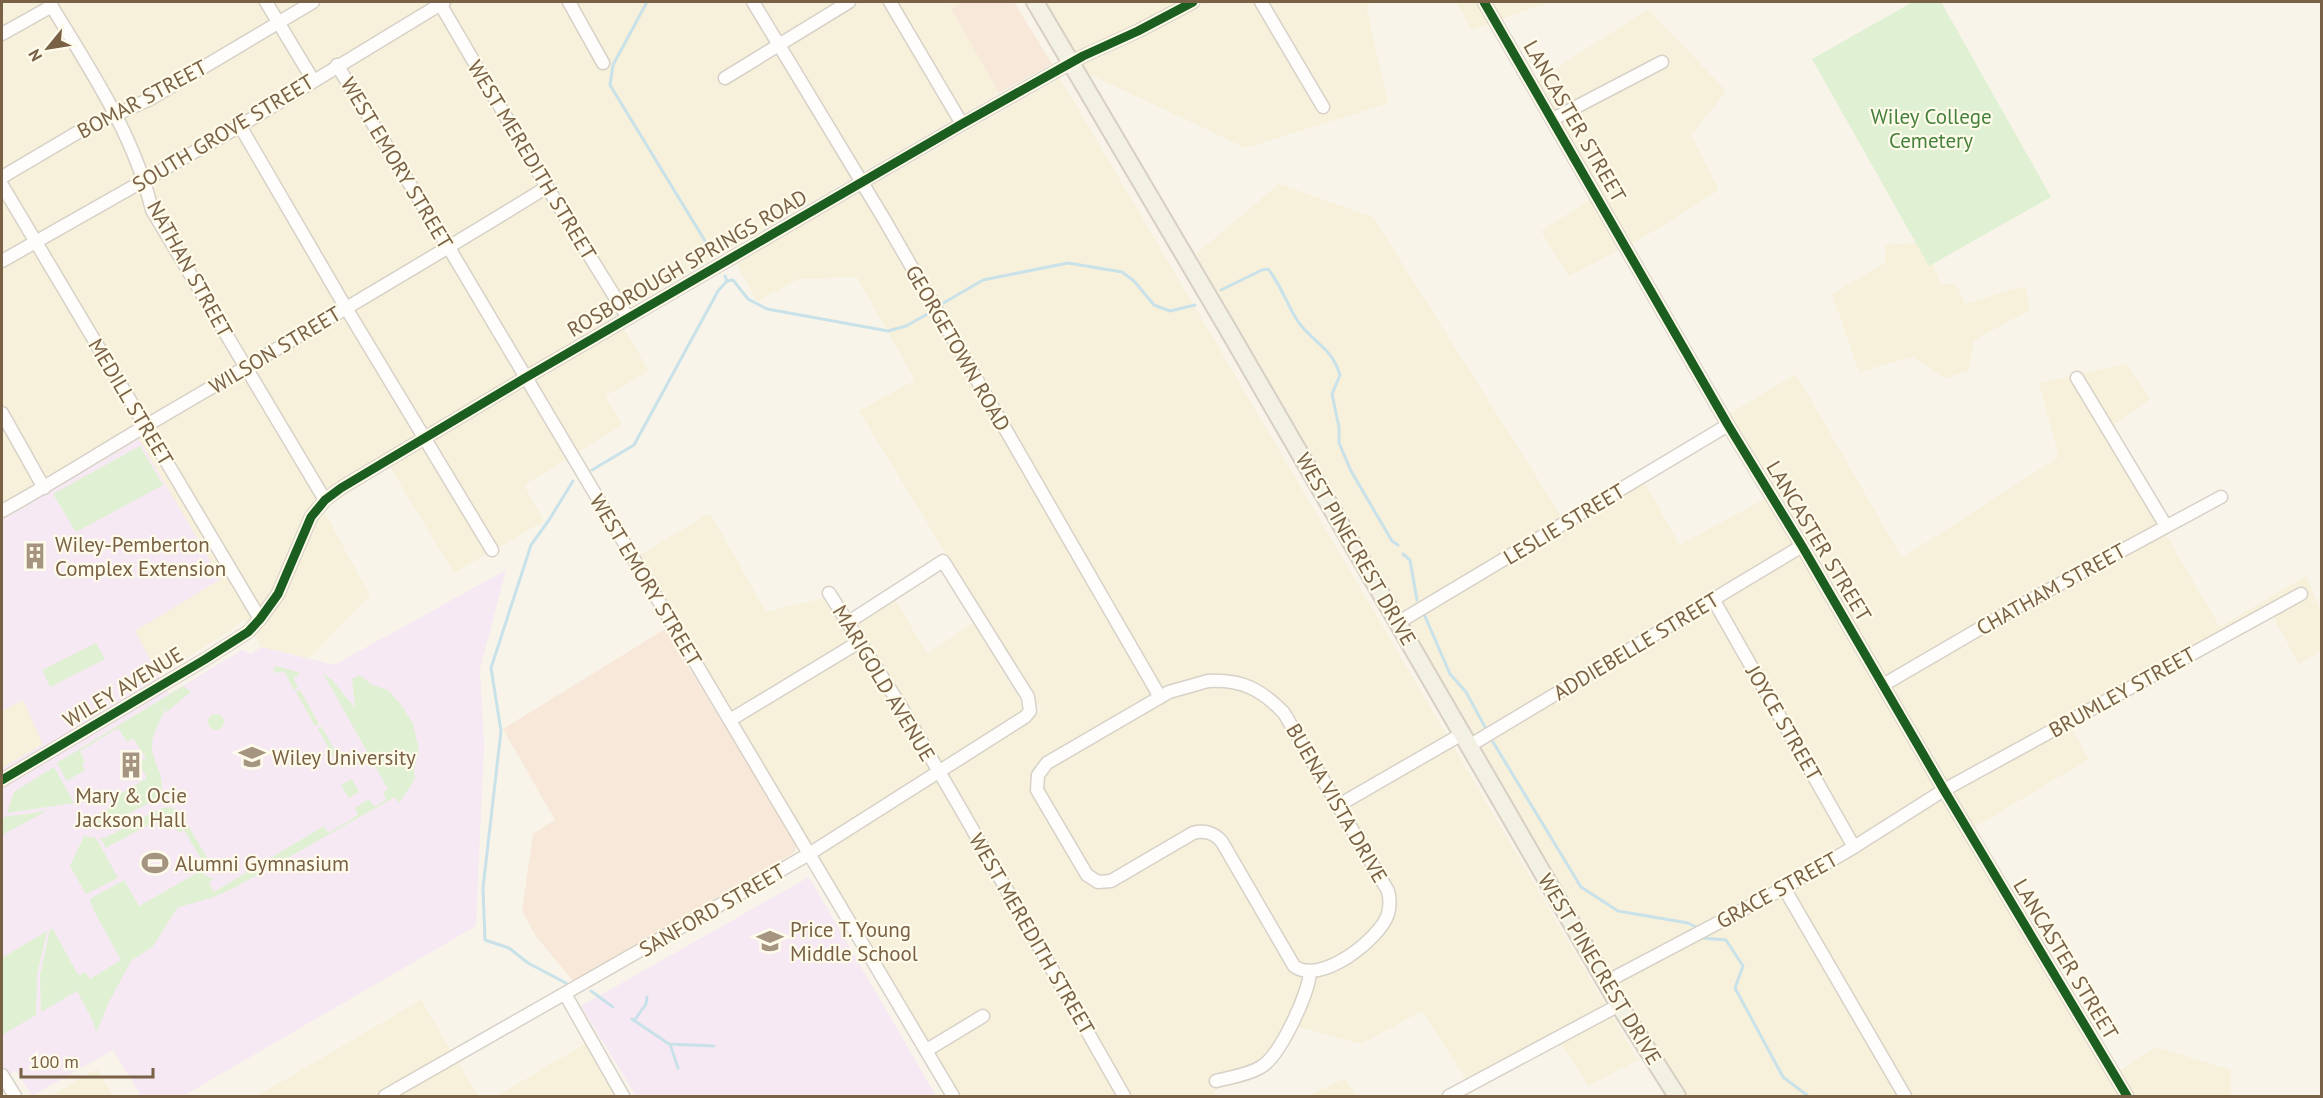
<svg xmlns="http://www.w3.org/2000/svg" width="2323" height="1098" font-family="'PT Sans',sans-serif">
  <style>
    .residential { fill: #f7f0db }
    .commercial { fill: #f7e8d9 }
    .education { fill: #f6e9f3 }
    .green { fill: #dff1d2 }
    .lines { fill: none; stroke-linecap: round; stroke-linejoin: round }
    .stream { stroke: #c9e2ea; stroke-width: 3 }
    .minor-casing { stroke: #d7d1c7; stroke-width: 15 }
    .major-casing { stroke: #d7cfc4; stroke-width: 20 }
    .minor { stroke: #fefdfc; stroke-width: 12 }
    .major { stroke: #f3f0e4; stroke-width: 16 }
    .cycleway-casing { stroke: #fffbeb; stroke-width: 13 }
    .cycleway { stroke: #1b5e20; stroke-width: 9 }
    .labels { text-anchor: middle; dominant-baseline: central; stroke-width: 4.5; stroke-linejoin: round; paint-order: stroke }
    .street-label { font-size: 21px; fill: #796146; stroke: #fffbeb }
    .park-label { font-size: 21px; fill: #45813c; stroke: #fffbeb }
    .poi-label { font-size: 21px; fill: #796146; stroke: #fffbeb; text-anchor: start }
  </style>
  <rect width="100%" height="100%" fill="#f8f4e9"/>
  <g class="residential">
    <path d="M2,2H962L951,8L999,93L616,315L649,371L605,396L622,425L524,485L544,521L454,573L390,467L323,509L370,596L309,658L261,647L245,619L230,631L158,675L135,631L139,439L2,519Z"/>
    <path d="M1046,2H1375L1366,6L1388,103L1246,148L1089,74Z"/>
    <path d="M1456,2H1549L1472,30Z"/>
    <path d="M1648,9L1726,91L1691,135L1719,190L1644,237L1569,276L1541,231L1592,198L1529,86Z"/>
    <path d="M1060,78L1638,1060L1588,1086L1563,1046H1535L1467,1081L1422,1011L1361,1044L1285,1023L1268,1054L1258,1064L1242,1070L1229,1071L1212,1096H1131L944,773L1042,711L859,411L915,380L857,277L799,279L757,301L736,263Z"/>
    <path d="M1279,184L1373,217L1563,519L1640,475L1680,545L1766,498L1721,419L1796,374L1902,558L2059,457L2039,383L2126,364L2150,399L2105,431L2220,627L2306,576L2321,612V651L2299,664L2272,615L2070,726L2089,759L1971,829L2119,1071L2156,1047L2231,1070V1096H1687L1646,1032L1196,254Z"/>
    <path d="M1926,242L1940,284H1956L1965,304L2025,286L2030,310L1974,340L1969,370L1946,378L1912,357L1859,372L1832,294L1885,263L1886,245Z"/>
    <path d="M710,513L766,612L823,598L842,628L894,597L927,654L973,623L1026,711L931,771L1118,1096H957L638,556Z"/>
    <path d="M24,700L47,744L2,769V711Z"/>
    <path d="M421,1000L478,1096H257Z"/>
    <path d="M588,1042L620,1096H497Z"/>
    <path d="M97,1069L113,1096H51Z"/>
    <path d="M1345,1078L1356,1096H1308Z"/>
  </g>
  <g class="commercial">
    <path d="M962,2H1014L1052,64L999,93L951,8Z"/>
    <path d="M665,629L797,845L795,852L573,981L535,935L522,911L533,834L555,820L503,729Z"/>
  </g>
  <g class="education">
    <path d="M139,439L221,579L135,631L169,694L242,650L251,654L261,647L334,665L506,570L480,669L484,745L476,926L183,1096H141L113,1050L32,1096L16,1071L2,1080V768L43,744L23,700L2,711V520Z"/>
    <path d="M809,877L936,1096H636L581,1006Z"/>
  </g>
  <g class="green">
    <path d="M1913,2H1941L2051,197L1929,266L1812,59Z"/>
    <path d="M140,446L163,485L76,532L53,494Z"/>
    <path d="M96,643L105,659L50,687L42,670Z"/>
    <path d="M276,666L298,672L300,674L293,678L298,688L294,690L284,671L276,673L273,670Z"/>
    <path d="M323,673L333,681L355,708L352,679L360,675L372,685L388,690L402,706L413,724L419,750L414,770L415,779L399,803L395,797L234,888L211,898L178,907L153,946L131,961L109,1002L96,1033L94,1023L77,991L41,1012L40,975L50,929H53L78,975L85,972L90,979L121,960L94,911L90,899L124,880L139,906L199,872L192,855L204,875L214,879L209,882L214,892L324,826L328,833L351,820L358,814L355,808L369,799L374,807L386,800L383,792L388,789Z"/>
    <path d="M183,686L191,692L164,714L166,709L165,707C163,720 151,732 152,747C153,764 167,778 160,797L100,829L94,828L88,819L112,807L110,800L147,778L139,763L146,758L133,738L127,742L118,728L80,751L85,762L82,764L85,770L67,781L57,763Z"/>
    <path d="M300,690L319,724L315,726L296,692Z"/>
    <circle cx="216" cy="722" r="8"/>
    <path d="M321,726L340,759L336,761L318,729Z"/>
    <path d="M54,767L74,803L7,813L14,792Z"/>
    <path d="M352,779L359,792L349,798L341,785Z"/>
    <path d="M172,807L182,815L213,868L207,869L184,830L179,833L168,814L106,848L100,838H105L162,808Z"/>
    <path d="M47,811L5,833L2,837V824L4,817Z"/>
    <path d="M84,836L96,838L118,878L86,894L70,866Z"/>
    <path d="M47,931L37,975L36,1015L2,1035V958Z"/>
  </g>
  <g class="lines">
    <g class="stream">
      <path d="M647,2L613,65L610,85L713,254"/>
      <path d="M727,281L733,280L748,299L767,309L888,331L906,326L931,312"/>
      <path d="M1221,290L1262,270L1268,269C1282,286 1287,306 1299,323C1315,344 1332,348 1340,375L1332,394L1339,427V443L1351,471L1392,541L1398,545"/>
      <path d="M940,305L983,280L1068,263L1122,272L1134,281L1154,305L1170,311L1195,305"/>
      <path d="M592,470L634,445L718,291L727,281L725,276"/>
      <path d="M1403,554L1410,560L1417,600"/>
      <path d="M1424,614L1450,674L1466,692L1485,727"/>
      <path d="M1493,742L1581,887L1618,911L1688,923L1696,927"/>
      <path d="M1703,938L1726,940L1743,966L1735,988L1783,1077L1808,1096"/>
      <path d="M566,983L528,963L509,948L485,940L483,888L501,731L491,668L531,545L549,520L573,481"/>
      <path d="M591,991L613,1007"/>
      <path d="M632,1019L669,1044L714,1046"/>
      <path d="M634,1021L646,1004L647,997"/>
      <path d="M670,1044L678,1068"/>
    </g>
    <g class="minor-casing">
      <g id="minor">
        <path d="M49,2C89,68 134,134 152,210L325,500"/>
        <path d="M266,2L313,80"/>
        <path d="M439,2L547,187L628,318"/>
        <path d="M569,2L603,63"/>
        <path d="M753,2L884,219L1160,697"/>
        <path d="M890,2L962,124"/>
        <path d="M1261,2L1323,107"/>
        <path d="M1484,2L1728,425L1802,546L1944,790L2127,1096"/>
        <path d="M2,34L52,6"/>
        <path d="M337,65L449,248L953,1096"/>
        <path d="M725,78L849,2"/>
        <path d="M1553,119L1662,62"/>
        <path d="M240,126L346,308L492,550"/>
        <path d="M2,177L80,131L150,99L313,2"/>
        <path d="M2,185L260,619"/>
        <path d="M2,261L240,126L444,2"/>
        <path d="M2077,378L2166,526"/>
        <path d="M2,413L44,488"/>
        <path d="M2,511C51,484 98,454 147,425C280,347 415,269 547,187"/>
        <path d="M829,593L900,705L962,811L1124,1096"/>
        <path d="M1713,599L1854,847"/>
        <path d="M1399,622L1728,425"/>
        <path d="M1208,681C1241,679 1261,689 1284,713L1388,891C1390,898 1390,906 1388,914C1380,939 1320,986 1294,966L1222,842C1215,833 1204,830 1193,833L1111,881L1098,882L1087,875L1037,790L1038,775L1047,763L1169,692Z"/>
        <path d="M1883,685L2010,611L2221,497"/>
        <path d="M730,720L859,642"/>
        <path d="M1469,746L1802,546"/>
        <path d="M2,780L204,660L248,632L260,619L278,594L311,517L325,500L341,488L525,378L962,124L1083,56L1138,31L1193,2"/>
        <path d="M1339,805L1462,734"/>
        <path d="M1784,888L1905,1096"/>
        <path d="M1606,982L1784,888L1854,847L1944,790L2301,594"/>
        <path d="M565,994L623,1096"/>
        <path d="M927,1050L983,1016"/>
        <path d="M2,1075L15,1096"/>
        <path d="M1216,1081C1231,1077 1248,1075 1261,1067C1280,1056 1309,993 1310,972"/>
        <path d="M385,1096L809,854L1025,717L1030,711L1028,697L943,561L847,623"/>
        <path d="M1449,1096L1619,1005"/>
      </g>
    </g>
    <g class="major-casing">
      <path id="major" d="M1035,2L1226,326L1619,1005L1677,1096"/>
    </g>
    <use href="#minor" class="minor"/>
    <use href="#major" class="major"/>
    <g class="cycleway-casing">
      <g id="cycleway">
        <path d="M1484,2L1728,425L1802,546L1944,790L2127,1096"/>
        <path d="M2,780L204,660L248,632L260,619L278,594L311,517L325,500L341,488L525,378L962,124L1083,56L1138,31L1193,2"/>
      </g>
    </g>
    <use href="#cycleway" class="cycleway"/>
  </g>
  <defs>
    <g id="building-bare" transform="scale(2.07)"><path d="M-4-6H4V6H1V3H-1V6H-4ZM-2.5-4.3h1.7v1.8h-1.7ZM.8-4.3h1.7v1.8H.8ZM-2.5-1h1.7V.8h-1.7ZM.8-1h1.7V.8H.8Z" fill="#a5947f" stroke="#fffbeb" stroke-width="2.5" paint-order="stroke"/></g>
    <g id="university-bare" transform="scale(2.07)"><path d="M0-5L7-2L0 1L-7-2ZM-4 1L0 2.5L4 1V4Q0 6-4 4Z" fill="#a5947f" stroke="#fffbeb" stroke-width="2.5" paint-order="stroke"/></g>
    <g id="stadium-bare" transform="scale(2.07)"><path d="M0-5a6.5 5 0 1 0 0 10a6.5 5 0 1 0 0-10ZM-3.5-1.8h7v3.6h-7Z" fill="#a5947f" stroke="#fffbeb" stroke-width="2.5" paint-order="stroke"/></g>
    <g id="school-bare" transform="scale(2.07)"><path d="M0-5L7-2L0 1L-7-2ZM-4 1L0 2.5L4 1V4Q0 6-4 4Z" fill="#a5947f" stroke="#fffbeb" stroke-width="2.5" paint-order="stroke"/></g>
  </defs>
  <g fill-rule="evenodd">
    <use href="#building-bare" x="35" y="556"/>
    <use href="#university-bare" x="252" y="757"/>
    <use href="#building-bare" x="131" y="765"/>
    <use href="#stadium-bare" x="155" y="863"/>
    <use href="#school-bare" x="770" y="941"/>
  </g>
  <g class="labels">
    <g class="street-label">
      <text transform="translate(142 99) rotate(-28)">BOMAR STREET</text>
      <text transform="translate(1575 121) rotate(60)">LANCASTER STREET</text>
      <text transform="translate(223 133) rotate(-31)">SOUTH GROVE STREET</text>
      <text transform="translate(532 160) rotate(59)">WEST MEREDITH STREET</text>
      <text transform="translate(397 163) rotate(59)">WEST EMORY STREET</text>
      <text transform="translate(687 263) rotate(-30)">ROSBOROUGH SPRINGS ROAD</text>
      <text transform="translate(190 269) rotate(61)">NATHAN STREET</text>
      <text transform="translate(958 348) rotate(60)">GEORGETOWN ROAD</text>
      <text transform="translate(275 350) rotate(-31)">WILSON STREET</text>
      <text transform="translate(131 402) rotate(59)">MEDILL STREET</text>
      <text transform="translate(1564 524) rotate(-31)">LESLIE STREET</text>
      <text transform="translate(1819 541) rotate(59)">LANCASTER STREET</text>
      <text transform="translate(1356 549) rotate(60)">WEST PINECREST DRIVE</text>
      <text transform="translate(646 580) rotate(59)">WEST EMORY STREET</text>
      <text transform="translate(2051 589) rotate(-29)">CHATHAM STREET</text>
      <text transform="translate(1636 646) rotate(-31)">ADDIEBELLE STREET</text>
      <text transform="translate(884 683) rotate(59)">MARIGOLD AVENUE</text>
      <text transform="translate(123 687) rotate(-31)">WILEY AVENUE</text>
      <text transform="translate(2122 692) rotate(-29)">BRUMLEY STREET</text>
      <text transform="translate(1784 723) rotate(60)">JOYCE STREET</text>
      <text transform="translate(1337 803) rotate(60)">BUENA VISTA DRIVE</text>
      <text transform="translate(1777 890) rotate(-29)">GRACE STREET</text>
      <text transform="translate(712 910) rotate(-30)">SANFORD STREET</text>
      <text transform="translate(1032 934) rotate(60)">WEST MEREDITH STREET</text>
      <text transform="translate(2066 959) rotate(59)">LANCASTER STREET</text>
      <text transform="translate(1600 969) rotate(59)">WEST PINECREST DRIVE</text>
    </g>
    <g class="park-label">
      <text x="1931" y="116">Wiley College<tspan x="1931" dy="24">Cemetery</tspan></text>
    </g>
    <g class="poi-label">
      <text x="55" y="544">Wiley-Pemberton<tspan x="55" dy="24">Complex Extension</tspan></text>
      <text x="272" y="757">Wiley University</text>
      <text x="131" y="795" text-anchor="middle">Mary &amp; Ocie<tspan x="131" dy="24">Jackson Hall</tspan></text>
      <text x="175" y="863">Alumni Gymnasium</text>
      <text x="790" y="929">Price T. Young<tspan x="790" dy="24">Middle School</tspan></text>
    </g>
  </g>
  <rect width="2323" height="1098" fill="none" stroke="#796146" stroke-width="6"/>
  <g transform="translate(48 48) rotate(240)" stroke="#fffbeb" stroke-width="4.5" paint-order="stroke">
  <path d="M0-4.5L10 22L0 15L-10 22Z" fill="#796146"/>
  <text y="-9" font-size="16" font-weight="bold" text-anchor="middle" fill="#796146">N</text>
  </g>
  <path d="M21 1068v9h132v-9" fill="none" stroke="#796146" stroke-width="3"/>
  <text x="30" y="1068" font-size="18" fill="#796146" stroke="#fffbeb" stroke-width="4.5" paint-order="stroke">100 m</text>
</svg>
